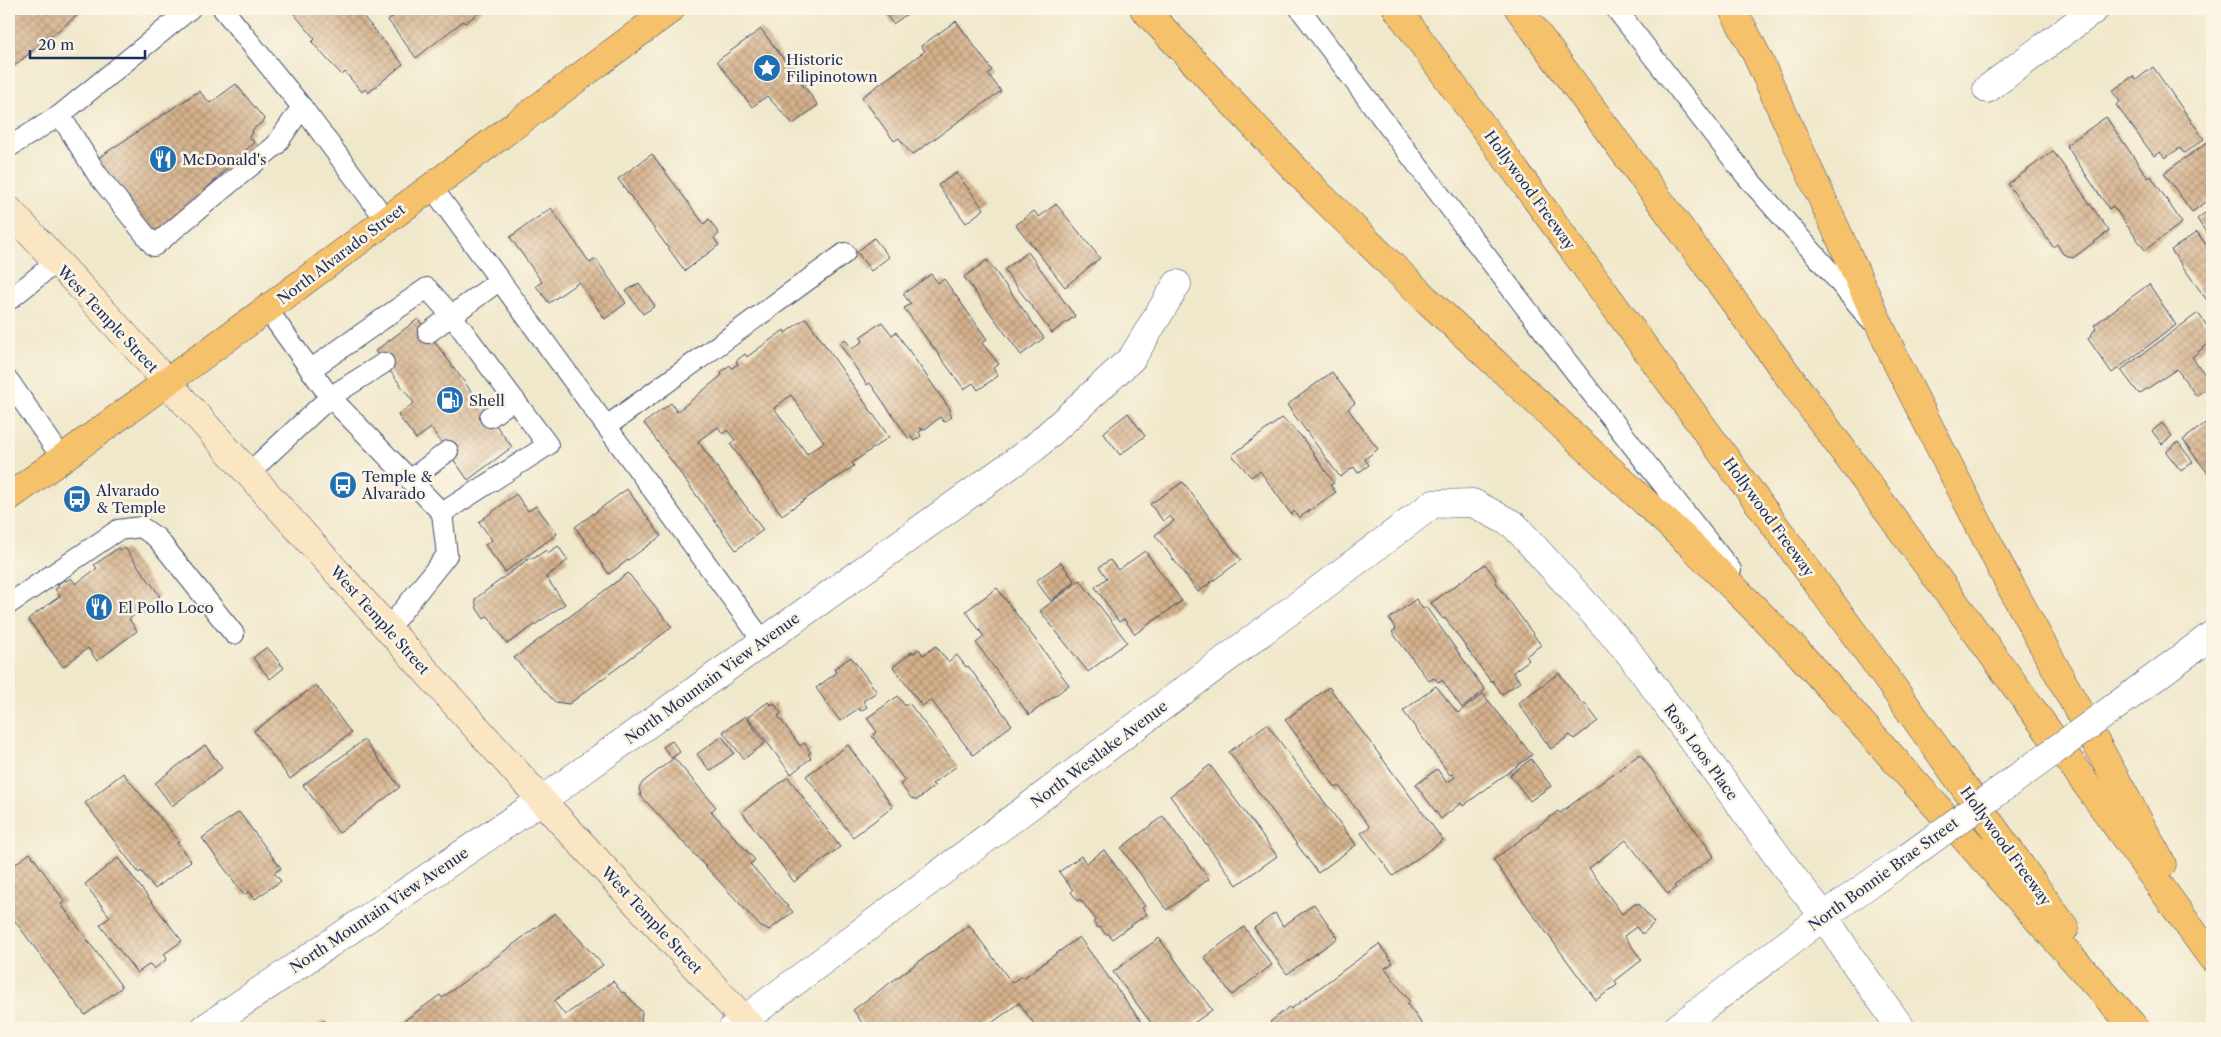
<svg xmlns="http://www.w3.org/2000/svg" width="2221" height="1037" font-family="'Libre Caslon Text',serif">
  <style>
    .building { fill: url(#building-cross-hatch); fill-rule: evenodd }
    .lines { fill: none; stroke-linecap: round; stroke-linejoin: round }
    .service-casing { stroke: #3b4b6e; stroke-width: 22 }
    .minor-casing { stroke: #3b4b6e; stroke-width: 29 }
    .secondary-casing { stroke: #3b4b6e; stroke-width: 29 }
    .primary-casing { stroke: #3b4b6e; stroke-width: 29 }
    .motorway-casing { stroke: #3b4b6e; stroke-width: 29 }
    .service { stroke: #fff; stroke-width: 20 }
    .minor { stroke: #fff; stroke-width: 28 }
    .secondary { stroke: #fbe6c4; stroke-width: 28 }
    .primary { stroke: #f5c16b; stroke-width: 28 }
    .motorway { stroke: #f5c16b; stroke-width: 28 }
    .minor-bridge-casing { stroke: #3b4b6e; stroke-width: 29; stroke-linecap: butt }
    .minor-bridge { stroke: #fff; stroke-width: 28 }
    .labels { text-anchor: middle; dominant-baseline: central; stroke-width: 5; stroke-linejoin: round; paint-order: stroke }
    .poi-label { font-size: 15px; fill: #1b2f5e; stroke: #fcf5e5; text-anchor: start }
    .street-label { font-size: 15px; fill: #1b2f5e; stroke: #fcf5e5 }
  </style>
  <defs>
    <pattern id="building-cross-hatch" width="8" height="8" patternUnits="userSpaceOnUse" patternTransform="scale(1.25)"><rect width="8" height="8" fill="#d5b18b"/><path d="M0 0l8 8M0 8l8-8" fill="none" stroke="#ac9075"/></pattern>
  </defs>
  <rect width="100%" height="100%" fill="#fcf5e5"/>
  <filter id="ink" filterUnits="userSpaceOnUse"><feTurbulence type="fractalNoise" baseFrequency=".02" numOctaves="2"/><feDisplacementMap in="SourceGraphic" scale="10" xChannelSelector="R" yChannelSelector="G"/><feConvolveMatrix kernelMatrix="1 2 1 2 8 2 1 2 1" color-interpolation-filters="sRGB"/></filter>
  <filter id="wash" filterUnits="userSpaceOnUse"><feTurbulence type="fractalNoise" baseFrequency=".0096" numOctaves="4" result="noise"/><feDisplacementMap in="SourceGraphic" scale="20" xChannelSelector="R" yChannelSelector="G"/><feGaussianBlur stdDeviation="1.12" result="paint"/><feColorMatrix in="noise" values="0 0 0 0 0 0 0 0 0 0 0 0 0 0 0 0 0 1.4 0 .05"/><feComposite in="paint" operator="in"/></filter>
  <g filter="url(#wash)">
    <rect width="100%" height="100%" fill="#f0e8cb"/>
    <g id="blocks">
      <g class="building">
        <path d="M9,9H85L9,70Z"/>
        <path d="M290,9H357L403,64L368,93L365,89L362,92L345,72L342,75L326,58L312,42L315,39Z"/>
        <path d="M403,9H484L465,23L463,21L416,58L388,20Z"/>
        <path d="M882,9H914L893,24Z"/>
        <path d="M956,21L992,70L988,74L1001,91L912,155L899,138L894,141L862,97L925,51L921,46Z"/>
        <path d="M761,29L818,105L793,124L767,96L752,107L717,61Z"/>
        <path d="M2153,67L2204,139L2184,153L2180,148L2165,158L2160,152L2154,156L2116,105L2120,102L2112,91L2133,76L2136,80Z"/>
        <path d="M236,84L265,120L252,130L253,132L249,136L254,142L154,240L92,162L199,91L210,103Z"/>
        <path d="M2106,117L2148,178L2151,176L2182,223L2145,250L2113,206L2109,209L2066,145Z"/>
        <path d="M2209,141L2212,143V198L2192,212L2164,173Z"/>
        <path d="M2053,151L2109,231L2073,258L2063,254L2057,244L2053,247L2008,184Z"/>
        <path d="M652,154L704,224L709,219L719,234L714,238L719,245L685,271L618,179Z"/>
        <path d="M956,173L984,209L966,223L938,185Z"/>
        <path d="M1056,204L1100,258L1065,287L1016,225L1034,211L1039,217Z"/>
        <path d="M551,208L590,263L596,259L626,303L605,319L579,282L549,303L536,286L542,282L510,237Z"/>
        <path d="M2212,208V241L2197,219Z"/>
        <path d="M2197,232L2212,253V301L2209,303L2171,250Z"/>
        <path d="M874,238L889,257L871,271L857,252Z"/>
        <path d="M1028,252L1075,316L1052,333L1004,270Z"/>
        <path d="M987,260L1044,338L1021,355L964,277Z"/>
        <path d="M931,274L938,283L944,279L987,339L982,343L999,364L993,368L998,376L978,390L973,383L964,389L904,308L911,304L903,294Z"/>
        <path d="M639,283L655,306L643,314L626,291Z"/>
        <path d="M2149,284L2176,325L2112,373L2088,339L2096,328L2094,325Z"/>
        <path d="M2198,313L2212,333V341L2192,357L2212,384L2196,396L2177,369L2139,394L2121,370Z"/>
        <path d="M806,318L889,437L852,463L854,466L782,515L730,444L735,440L727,430L723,434L718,427L698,441L763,530L736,550L644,423L671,403L677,412L722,375L721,372L730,365L732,368L738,364L736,361L745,354L747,357L784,330L785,333ZM791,395L824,442L807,454L774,408Z"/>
        <path d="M418,319L512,447L468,480L431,428L416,439L398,415L414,403L375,351Z"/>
        <path d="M882,322L892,335L896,332L951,411L949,412L952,417L944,422L940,417L924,430L920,428L922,430L919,432L921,436L914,441L911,437L909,439L870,383L867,385L840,344L845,339L852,349L863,341L860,337Z"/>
        <path d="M1332,372L1355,403L1348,409L1378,449L1365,459L1369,465L1358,473L1354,467L1340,477L1287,405Z"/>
        <path d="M1128,413L1145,436L1120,455L1103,433Z"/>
        <path d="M1282,418L1301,436L1334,483L1330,485L1336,492L1299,518L1294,511L1291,514L1260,471L1251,477L1232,455Z"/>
        <path d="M2212,418V479L2183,440Z"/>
        <path d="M2162,423L2172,436L2162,444L2152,431Z"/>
        <path d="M2178,442L2193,462L2181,471L2166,452Z"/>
        <path d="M1183,482L1241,560L1198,592L1155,535L1174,521L1170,516L1163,521L1150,504Z"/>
        <path d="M627,489L661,536L609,574L575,527Z"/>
        <path d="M516,494L528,511L536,506L557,534L505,572L485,545L492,540L479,522Z"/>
        <path d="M558,546L568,560L546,577L565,604L507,644L488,616L484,619L477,609L475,599L531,557L533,559L546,550L548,553Z"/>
        <path d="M118,548L121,551L125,548L160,596L155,599L158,603L141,615L139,611L129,619L137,631L97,661L88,648L63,667L28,619L60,596L55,589L59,587L57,585L65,579L66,581L71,578L76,584L97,568L94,565Z"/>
        <path d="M1145,551L1182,601L1135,634L1124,619L1119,622L1095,587L1107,578L1099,567L1110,560L1118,570Z"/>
        <path d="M1061,562L1075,582L1051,601L1036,581Z"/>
        <path d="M1485,564L1497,580L1495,581L1541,645L1526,656L1529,660L1513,672L1520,682L1502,694L1492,680L1491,682L1445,618L1443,619L1431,603Z"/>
        <path d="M628,573L672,627L569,704L555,702L514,658Z"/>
        <path d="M1080,580L1127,642L1088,672L1040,611Z"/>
        <path d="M997,588L1069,685L1029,715L976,643L984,637L966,611Z"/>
        <path d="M1416,599L1423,609L1426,607L1485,690L1462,708L1442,680L1438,682L1434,678L1429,681L1392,632L1396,629L1389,619Z"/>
        <path d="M936,646L948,662L957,655L966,667L968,666L1012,725L973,755L931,700L922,706L893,667L912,652L914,653L919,649L923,655Z"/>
        <path d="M267,647L284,668L270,679L253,658Z"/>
        <path d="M851,657L877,692L863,701L867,707L861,711L859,708L840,721L816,688L836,673L834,669Z"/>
        <path d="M1559,673L1582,704L1585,703L1598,721L1574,739L1570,735L1551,749L1518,703Z"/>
        <path d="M316,685L351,733L290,779L254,731Z"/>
        <path d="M1436,686L1458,713L1483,694L1532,755L1463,806L1461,803L1441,819L1416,785L1437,769L1447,783L1455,777L1452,774L1450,775L1403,711Z"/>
        <path d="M1329,687L1443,840L1393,876L1361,833L1370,827L1339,786L1336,788L1285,720Z"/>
        <path d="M898,696L905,706L909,703L957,766L932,784L935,786L917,800L911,798L900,784L905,781L872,736L877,732L867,718Z"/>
        <path d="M768,702L771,705L774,703L781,713L778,716L800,746L804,743L811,752L808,754L811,758L791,774L748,717Z"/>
        <path d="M745,716L765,743L744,759L723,732Z"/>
        <path d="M1267,724L1356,845L1318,873L1229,752Z"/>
        <path d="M722,736L734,753L710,771L697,754Z"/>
        <path d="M364,740L400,787L339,833L303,785Z"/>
        <path d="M672,741L680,752L672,758L663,747Z"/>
        <path d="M205,745L222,768L172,806L155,783Z"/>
        <path d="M848,745L893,807L853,837L806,776Z"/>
        <path d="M1640,754L1714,856L1674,886L1676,888L1668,894L1626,840L1589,868L1622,914L1635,904H1639L1654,923L1644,933H1641L1636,927L1624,936L1642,960L1615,981L1617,985L1596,1000L1493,860L1558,811L1560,813Z"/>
        <path d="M674,758L716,807L711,811L755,860L750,864L793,912L769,930L761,927L641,796L639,788L643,782Z"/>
        <path d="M1531,759L1551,786L1530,801L1510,775Z"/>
        <path d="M1210,765L1277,856L1237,885L1170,796Z"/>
        <path d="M123,773L179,841L177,843L191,861L155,889L141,871L139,873L85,803Z"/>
        <path d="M788,777L840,847L794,882L742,812Z"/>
        <path d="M239,812L281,868L274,873L281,881L255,899L249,891L244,895L202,838Z"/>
        <path d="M1163,816L1209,879L1167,910L1121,848Z"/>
        <path d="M1104,850L1145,906L1142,908L1147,914L1112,939L1108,933L1106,935L1100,927L1098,928L1093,922L1096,920L1080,899L1078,901L1071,892L1073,890L1059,872L1081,856L1086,863Z"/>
        <path d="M30,853L65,902L61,904L122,987L85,1015L9,913V869Z"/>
        <path d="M118,858L182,941L164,954L167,959L154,969L150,964L137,973L100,925L110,917L85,884Z"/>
        <path d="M1314,904L1338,938L1287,974L1254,928L1275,913L1283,926Z"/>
        <path d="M555,913L603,965L554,1001L565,1015L613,981L622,993L624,992L642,1012L641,1024L635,1028H394L440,995L442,998Z"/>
        <path d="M969,925L1012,983L1021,976L1023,978L1079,937L1146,1028H1037L1019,1003L985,1028H866L853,1010Z"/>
        <path d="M1244,927L1272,965L1232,995L1204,957Z"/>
        <path d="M1159,938L1212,1010L1187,1028H1155L1113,972Z"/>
        <path d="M1379,944L1393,963L1385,968L1410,1002L1407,1004L1425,1028H1266L1272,1024L1270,1022L1289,1007L1291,1009Z"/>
        <path d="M324,1020L330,1028H313Z"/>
      </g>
    </g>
  </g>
  <g filter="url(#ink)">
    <use href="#blocks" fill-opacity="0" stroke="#3b4b6e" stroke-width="1"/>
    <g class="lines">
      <g class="service-casing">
        <g id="service">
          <path d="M223,9L302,107L386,220"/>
          <path d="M1300,9C1442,198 1583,386 1731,570"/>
          <path d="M1616,9L1746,176L1833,275L1869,319"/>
          <path d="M60,115L97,174L154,246L276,145L302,107"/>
          <path d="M9,147L60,115L190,9"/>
          <path d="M431,186L763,641"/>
          <path d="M9,300L56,262"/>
          <path d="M267,309L330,397L384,363"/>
          <path d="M428,333L500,280"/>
          <path d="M310,370L427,288L452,316L548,445L442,513"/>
          <path d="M9,381L62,458"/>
          <path d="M490,417L514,399"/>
          <path d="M607,426L845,253"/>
          <path d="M249,473L330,397L442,513L447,555L388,629"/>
          <path d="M410,480L448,451"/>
          <path d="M9,604L118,530L141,527L157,538L234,634"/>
        </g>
      </g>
      <g class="minor-casing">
        <g id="minor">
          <path d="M1987,89L2095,9"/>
          <path d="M2127,698L2212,635"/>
          <path d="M205,1028L542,800L1034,448L1132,358L1177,284"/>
          <path d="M733,1028L1433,504L1473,503L1514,525L1627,650L1792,876L1824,916L1851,958L1901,1028"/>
          <path d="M1677,1028L1824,916L1908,857"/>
        </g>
      </g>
      <g class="secondary-casing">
        <path id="secondary" d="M9,210L114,323L553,813L752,1028"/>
      </g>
      <g class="primary-casing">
        <path id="primary" d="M9,497L267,309L671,9"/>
      </g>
      <g class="motorway-casing">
        <g id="motorway">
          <path d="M1144,9L1315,190L1426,299L1688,542L1797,651L2135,1028"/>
          <path d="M1397,9L1877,665L2065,928"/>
          <path d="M1519,9L1961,611L2212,958"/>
          <path d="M1733,9L1757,56L1897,363L2003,572L2162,864"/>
        </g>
      </g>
      <use href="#service" class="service"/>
      <use href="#minor" class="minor"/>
      <use href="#secondary" class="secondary"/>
      <use href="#primary" class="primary"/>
      <use href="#motorway" class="motorway"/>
      <g class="minor-bridge-casing">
        <path id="minor-bridge" d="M1908,857L2127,698"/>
      </g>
      <use href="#minor-bridge" class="minor-bridge"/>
    </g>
  </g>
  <defs>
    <g id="sight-disc" transform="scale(1.4375)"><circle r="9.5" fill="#1f6fb2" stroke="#fcf5e5"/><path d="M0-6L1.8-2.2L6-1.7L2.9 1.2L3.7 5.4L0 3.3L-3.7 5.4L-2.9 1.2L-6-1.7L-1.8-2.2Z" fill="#fff"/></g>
    <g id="restaurant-disc" transform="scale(1.4375)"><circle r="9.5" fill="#1f6fb2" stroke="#fcf5e5"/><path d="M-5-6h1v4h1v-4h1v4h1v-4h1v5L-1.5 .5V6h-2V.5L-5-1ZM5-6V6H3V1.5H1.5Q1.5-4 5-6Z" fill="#fff"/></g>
    <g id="fuel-disc" transform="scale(1.4375)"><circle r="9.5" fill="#1f6fb2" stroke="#fcf5e5"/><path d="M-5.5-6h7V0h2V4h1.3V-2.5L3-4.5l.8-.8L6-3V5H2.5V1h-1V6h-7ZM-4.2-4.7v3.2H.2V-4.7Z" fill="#fff"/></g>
    <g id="bus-disc" transform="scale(1.4375)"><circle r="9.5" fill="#1f6fb2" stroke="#fcf5e5"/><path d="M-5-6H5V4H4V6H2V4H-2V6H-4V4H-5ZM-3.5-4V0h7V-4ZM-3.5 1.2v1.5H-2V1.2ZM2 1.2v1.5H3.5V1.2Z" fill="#fff"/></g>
  </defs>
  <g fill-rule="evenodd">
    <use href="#sight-disc" x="767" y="68"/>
    <use href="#restaurant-disc" x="163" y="159"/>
    <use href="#fuel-disc" x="450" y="400"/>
    <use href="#bus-disc" x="343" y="485"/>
    <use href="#bus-disc" x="77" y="499"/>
    <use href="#restaurant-disc" x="99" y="607"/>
  </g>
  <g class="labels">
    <g class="poi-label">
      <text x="786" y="59">Historic<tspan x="786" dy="17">Filipinotown</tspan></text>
      <text x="182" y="159">McDonald's</text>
      <text x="469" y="400">Shell</text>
      <text x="362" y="476">Temple &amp;<tspan x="362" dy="17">Alvarado</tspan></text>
      <text x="96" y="490">Alvarado<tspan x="96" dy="17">&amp; Temple</tspan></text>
      <text x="118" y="607">El Pollo Loco</text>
    </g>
    <g class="street-label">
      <text transform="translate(1530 190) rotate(54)">Hollywood Freeway</text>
      <text transform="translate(341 254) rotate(-37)">North Alvarado Street</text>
      <text transform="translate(108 319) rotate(47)">West Temple Street</text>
      <text transform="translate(1769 517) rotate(54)">Hollywood Freeway</text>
      <text transform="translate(380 620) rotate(48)">West Temple Street</text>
      <text transform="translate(712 678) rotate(-36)">North Mountain View Avenue</text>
      <text transform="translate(1701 752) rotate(54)">Ross Loos Place</text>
      <text transform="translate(1099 754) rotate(-37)">North Westlake Avenue</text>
      <text transform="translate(2006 846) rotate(54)">Hollywood Freeway</text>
      <text transform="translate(1883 874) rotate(-36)">North Bonnie Brae Street</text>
      <text transform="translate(379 910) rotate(-34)">North Mountain View Avenue</text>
      <text transform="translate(652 920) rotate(47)">West Temple Street</text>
    </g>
  </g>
  <rect width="2221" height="1037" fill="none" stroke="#fcf5e5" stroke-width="30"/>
  <path d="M30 50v8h115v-8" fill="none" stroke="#1b2f5e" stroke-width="2.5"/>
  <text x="38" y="50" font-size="15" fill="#1b2f5e" stroke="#fcf5e5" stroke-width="4" paint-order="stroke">20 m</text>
</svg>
